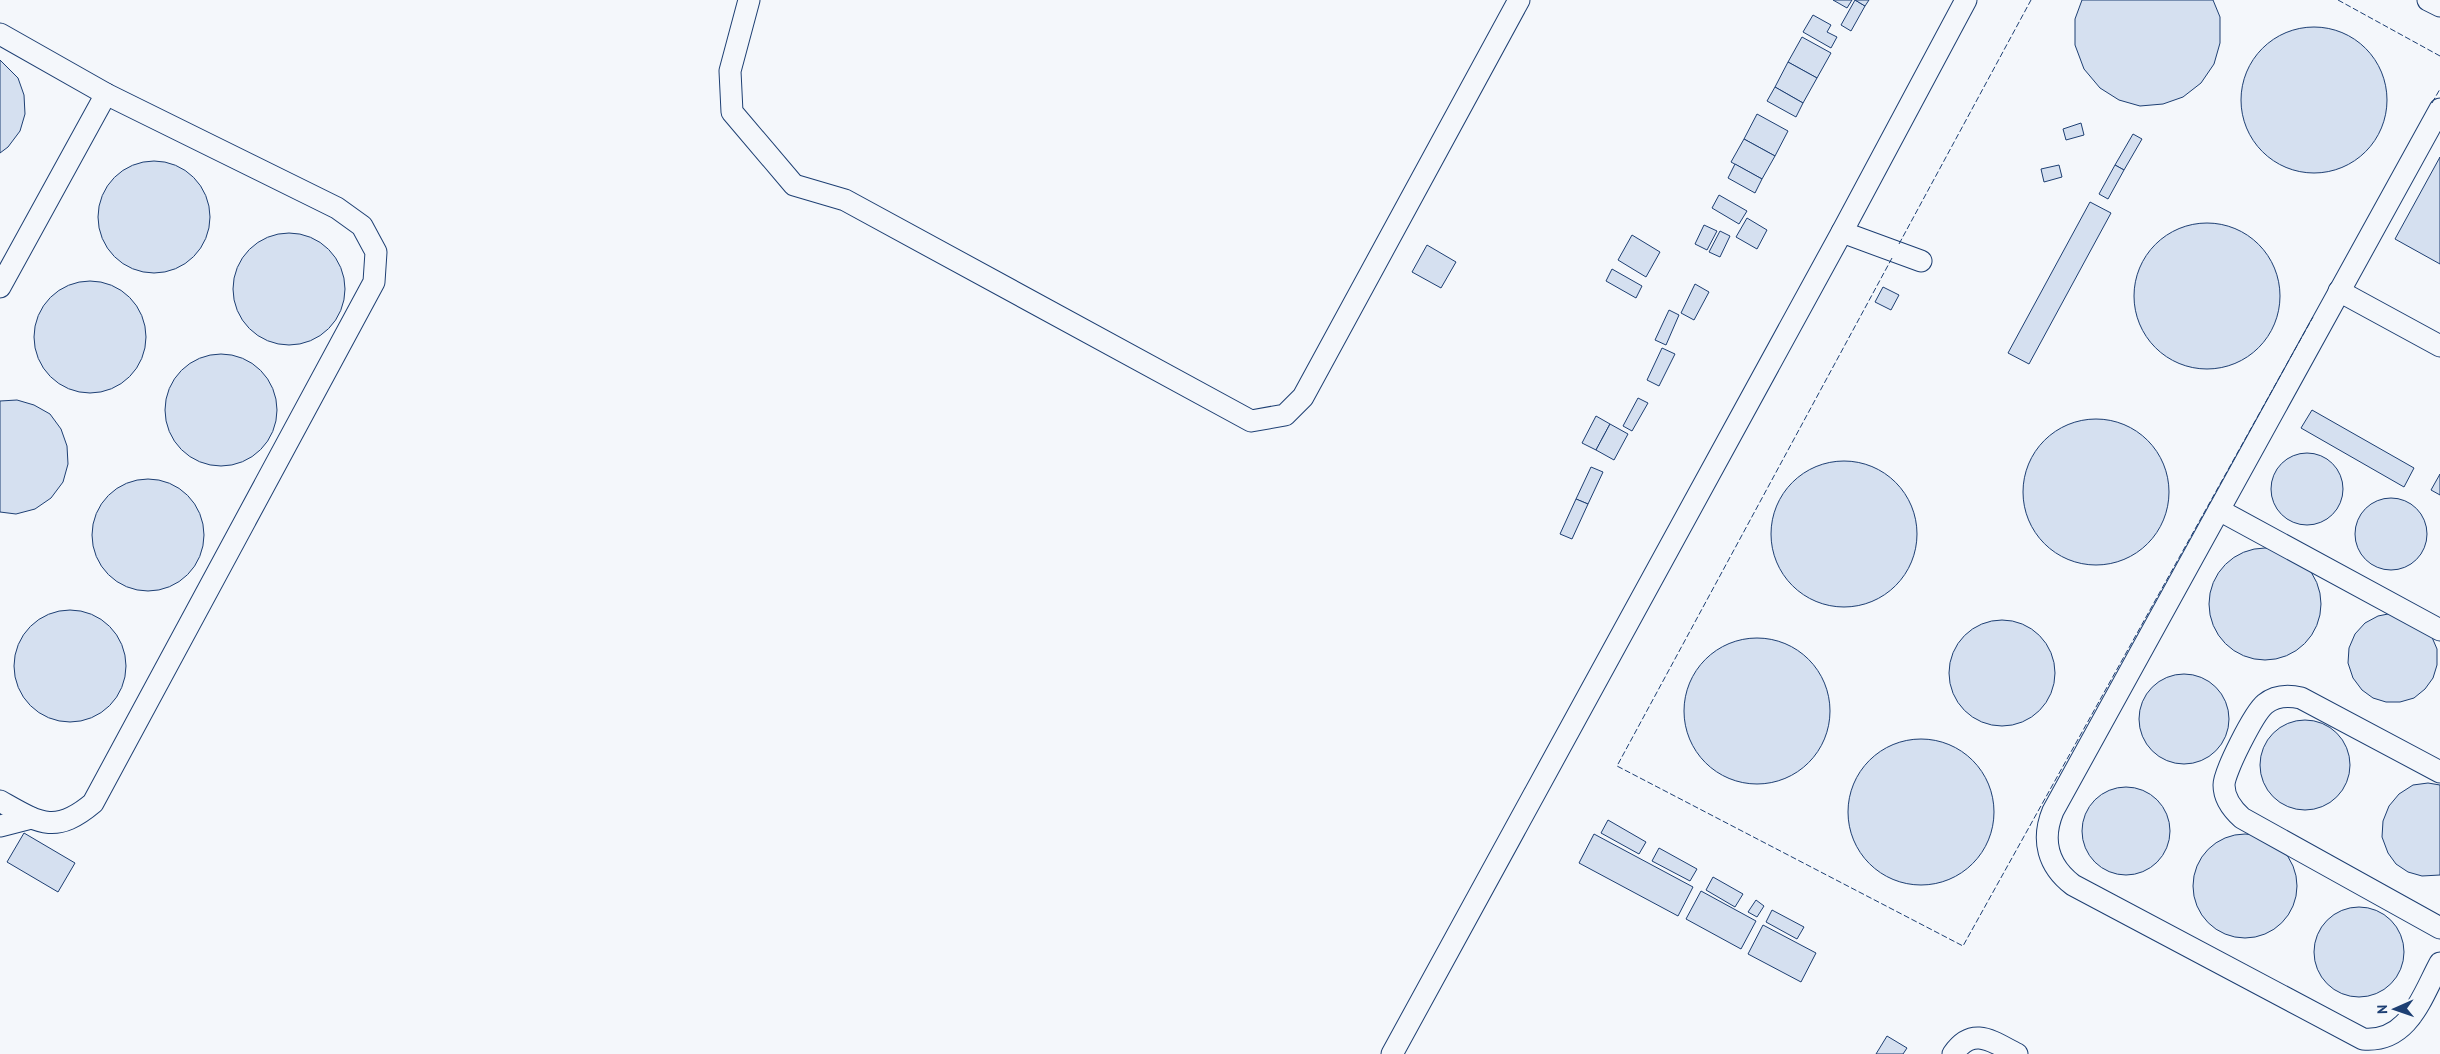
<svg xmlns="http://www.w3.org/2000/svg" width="2440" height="1054" font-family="'PT Sans',sans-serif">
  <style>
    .building { fill: #d5e0f0; stroke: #1d3f73 }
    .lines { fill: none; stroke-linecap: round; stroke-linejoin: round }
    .minor-casing { stroke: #1d3f73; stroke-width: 23 }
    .minor { stroke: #f4f7fb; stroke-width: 21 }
    .fence { stroke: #1d3f73; stroke-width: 1; stroke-dasharray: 6 2.5; stroke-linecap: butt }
  </style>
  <rect width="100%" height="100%" fill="#f4f7fb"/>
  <g class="building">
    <path d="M1833,0H1852L1847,8Z"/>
    <path d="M1855,0L1865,6L1851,31L1841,25Z"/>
    <path d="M1855,0H1869L1865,6Z"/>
    <path d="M2082,0H2213L2220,17V43L2214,64L2201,83L2183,97L2163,104L2140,106L2119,100L2100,88L2084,69L2075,45V19Z"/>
    <path d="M1813,15L1831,25L1827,32L1837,37L1831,48L1803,32Z"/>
    <circle cx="2314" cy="100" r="73"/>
    <path d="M1802,37L1831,53L1817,78L1788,62Z"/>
    <path d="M0,60L18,78L24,95L25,114L20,131L8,147L0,153Z"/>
    <path d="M1788,62L1817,78L1803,103L1775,87Z"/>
    <path d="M1775,87L1803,103L1796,117L1767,101Z"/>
    <path d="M1757,114L1788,131L1775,156L1744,139Z"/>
    <path d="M2081,123L2084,135L2066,140L2063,129Z"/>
    <path d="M2133,134L2142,139L2124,170L2115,165Z"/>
    <path d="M1744,139L1775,156L1762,179L1731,162Z"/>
    <path d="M2440,157V264L2395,239Z"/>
    <circle cx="154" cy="217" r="56"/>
    <path d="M1735,164L1762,179L1755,193L1728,178Z"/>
    <path d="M2059,165L2062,177L2044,182L2041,169Z"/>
    <path d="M2115,165L2124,170L2108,199L2099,194Z"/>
    <path d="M1719,195L1747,211L1739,224L1712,208Z"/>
    <path d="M2090,202L2111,213L2029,364L2008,353Z"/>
    <path d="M1747,218L1767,230L1757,249L1736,237Z"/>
    <circle cx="2207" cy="296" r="73"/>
    <path d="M1704,225L1717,231L1707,250L1695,244Z"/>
    <path d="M1720,231L1730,236L1720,257L1709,252Z"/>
    <circle cx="289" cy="289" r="56"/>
    <path d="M1632,235L1660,252L1646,277L1618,260Z"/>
    <path d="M1427,245L1456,262L1441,288L1412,272Z"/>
    <path d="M1612,269L1642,286L1636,298L1606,281Z"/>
    <circle cx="90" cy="337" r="56"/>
    <path d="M1695,284L1709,292L1694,320L1681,313Z"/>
    <path d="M1883,287L1899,295L1891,310L1875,302Z"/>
    <path d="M1669,310L1679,315L1666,345L1655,340Z"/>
    <path d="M1662,348L1675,354L1659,386L1647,380Z"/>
    <circle cx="221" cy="410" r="56"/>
    <path d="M1638,398L1648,403L1632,431L1623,426Z"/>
    <path d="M17,400L34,405L50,414L61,429L67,446L68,464L63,482L51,498L35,509L16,514L0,512V401Z"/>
    <path d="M2312,410L2414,468L2404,487L2301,428Z"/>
    <path d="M1596,416L1610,424L1596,450L1582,443Z"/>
    <circle cx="2096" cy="492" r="73"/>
    <path d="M1610,424L1628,434L1614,460L1596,450Z"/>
    <circle cx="2307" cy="489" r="36"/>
    <circle cx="1844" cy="534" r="73"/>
    <path d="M1591,467L1603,472L1588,504L1576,499Z"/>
    <path d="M2440,474V495L2431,490Z"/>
    <circle cx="148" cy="535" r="56"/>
    <circle cx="2391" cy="534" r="36"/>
    <path d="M1576,499L1588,504L1572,539L1560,534Z"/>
    <circle cx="2265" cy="604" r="56"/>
    <circle cx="70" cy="666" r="56"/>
    <path d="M2393,613L2431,635L2437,649V665L2433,678L2425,689L2414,698L2400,702H2386L2373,698L2362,690L2353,678L2348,663L2349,648L2355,634L2365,623L2378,616Z"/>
    <circle cx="2002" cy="673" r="53"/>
    <circle cx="1757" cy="711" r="73"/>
    <circle cx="2184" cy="719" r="45"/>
    <circle cx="2305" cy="765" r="45"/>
    <circle cx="1921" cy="812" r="73"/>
    <path d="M2428,783L2440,785V875L2422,876L2408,872L2396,864L2388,853L2382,837L2383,821L2389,806L2399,794L2413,785Z"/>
    <circle cx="2126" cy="831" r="44"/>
    <path d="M1608,820L1646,842L1639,854L1601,833Z"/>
    <path d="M24,833L75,863L58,892L7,862Z"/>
    <path d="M1594,834L1693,887L1678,916L1579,863Z"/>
    <circle cx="2245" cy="886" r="52"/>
    <path d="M1659,848L1697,869L1690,881L1652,861Z"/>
    <path d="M1713,877L1743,894L1735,907L1706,890Z"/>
    <path d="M1701,891L1756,921L1741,949L1686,919Z"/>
    <path d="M1756,900L1764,906L1757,917L1748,912Z"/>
    <circle cx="2359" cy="952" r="45"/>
    <path d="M1772,910L1804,927L1797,939L1766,922Z"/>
    <path d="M1763,925L1816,953L1801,982L1748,954Z"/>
    <path d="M1887,1036L1907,1048L1903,1054H1876Z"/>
  </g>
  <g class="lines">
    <g class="minor-casing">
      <g id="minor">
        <path d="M749,0L730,71L732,112L794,185L845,200L1251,421L1285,415L1303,397L1519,0"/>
        <path d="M2428,0L2440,6"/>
        <path d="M0,34L106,94L337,208L362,226L376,252L374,282L93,803C55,835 39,823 0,801"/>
        <path d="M2440,109L2053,811C2041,840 2048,866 2073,885L2363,1039C2409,1043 2422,996 2440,963"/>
        <path d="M1842,232L1921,261"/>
        <path d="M0,287L106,94"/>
        <path d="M2339,291L2440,346"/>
        <path d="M2219,510L2440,630"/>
        <path d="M2440,772L2301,698C2288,695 2276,695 2265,704C2254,713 2224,772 2224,785C2224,799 2232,809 2242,818L2440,928"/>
        <path d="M0,826L31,818"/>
        <path d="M1392,1054L1842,232L1966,0"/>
        <path d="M1953,1054C1973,1025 1993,1042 2017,1054"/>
      </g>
    </g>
    <use href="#minor" class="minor"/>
    <g class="fence">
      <path d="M2338,0L2440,56"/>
      <path d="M2432,103L2440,89"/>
      <path d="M1899,244L2031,0"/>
      <path d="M1892,258L1617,766L1963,946L2313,317"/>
    </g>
  </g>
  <g transform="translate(2395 1009) rotate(268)" stroke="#f4f7fb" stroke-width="4" paint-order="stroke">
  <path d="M0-4L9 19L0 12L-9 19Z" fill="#1d3f73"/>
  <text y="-8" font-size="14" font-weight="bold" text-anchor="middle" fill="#1d3f73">N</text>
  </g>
</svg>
